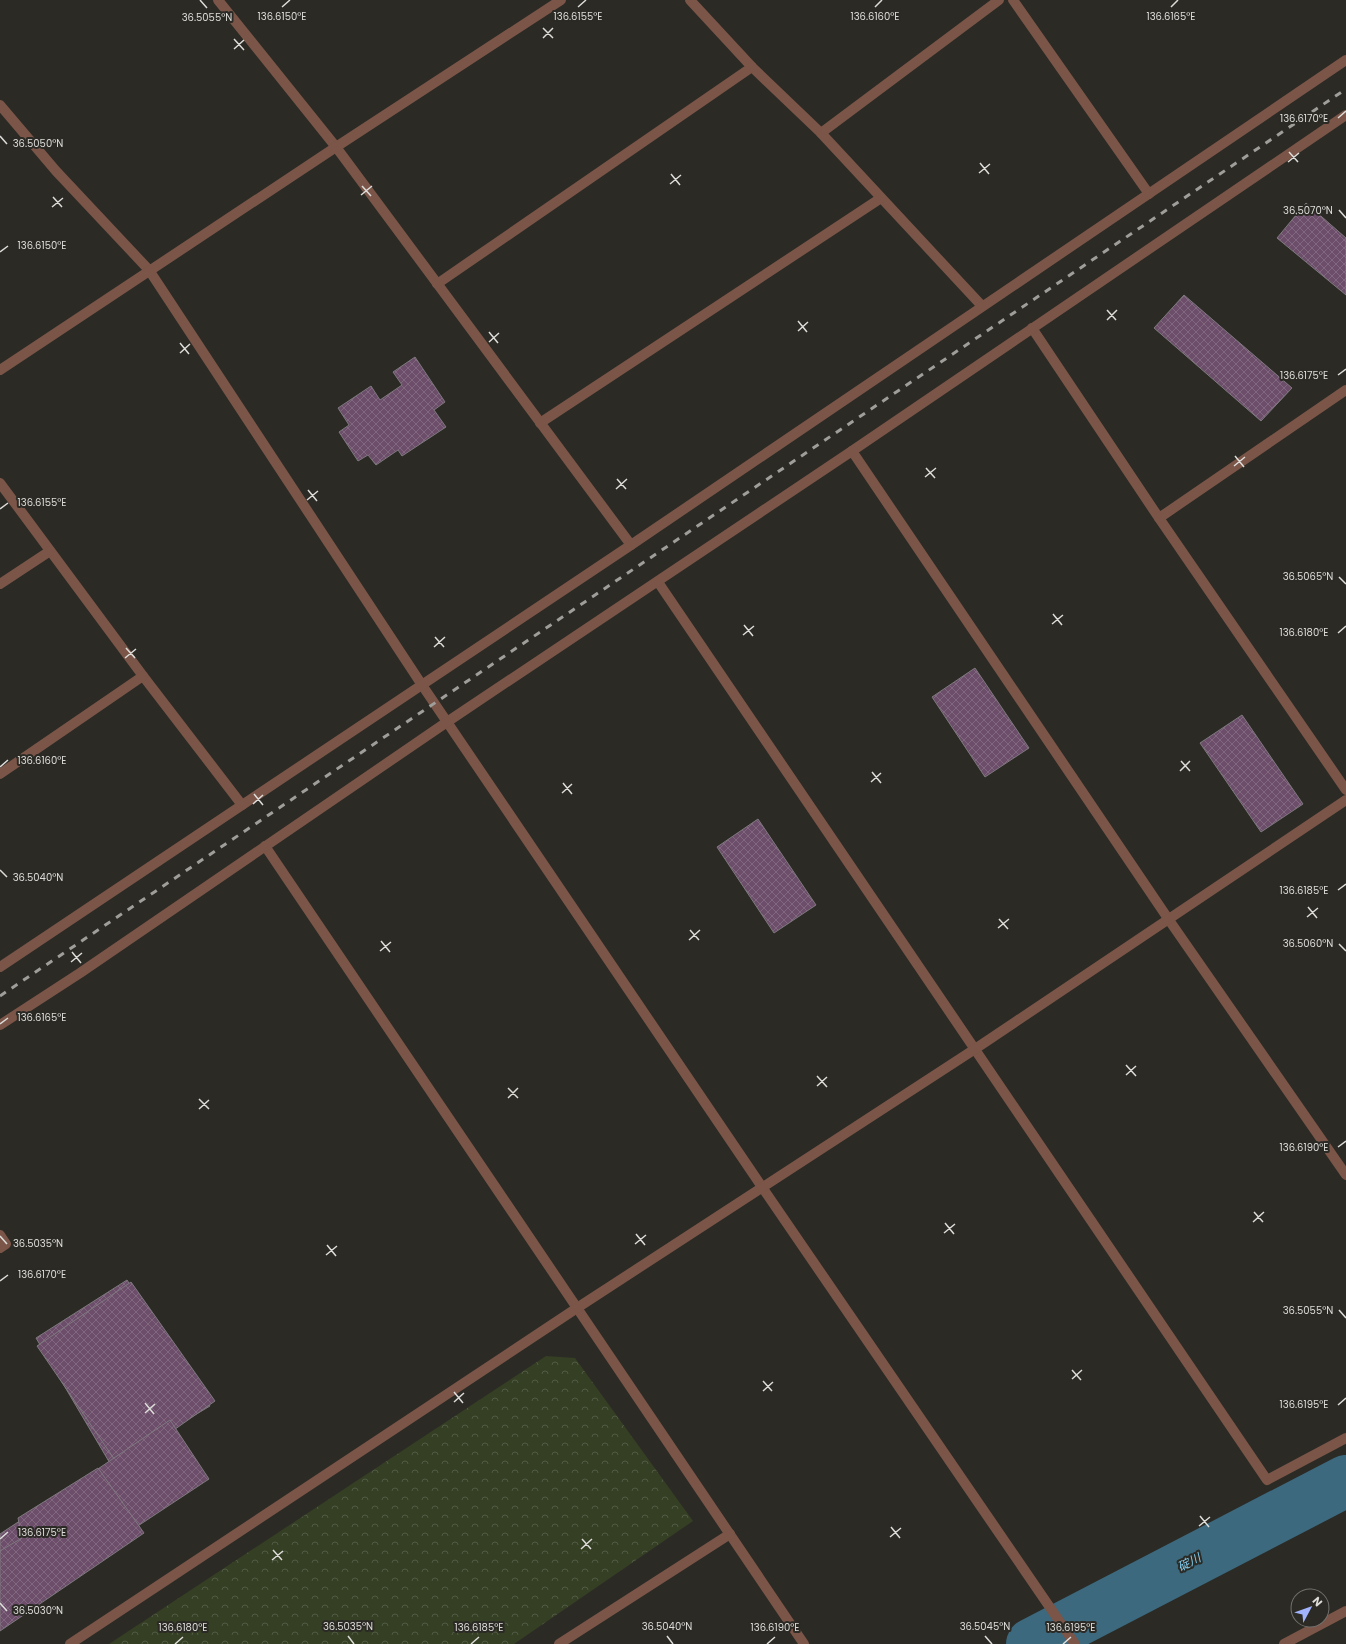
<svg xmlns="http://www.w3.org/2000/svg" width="1346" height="1644" font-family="Poppins,'Noto Sans JP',sans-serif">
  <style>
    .park { fill: url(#park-crowns) }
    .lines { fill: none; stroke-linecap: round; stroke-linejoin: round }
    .river { stroke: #3c697e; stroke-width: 52 }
    .building { fill: url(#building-cross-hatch); stroke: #7e797e }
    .minor { stroke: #7a5548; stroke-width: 10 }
    .rail { stroke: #9f9e9a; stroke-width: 3; stroke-dasharray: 7 7; stroke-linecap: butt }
    .ticks { fill: none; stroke: #dddcd9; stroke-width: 1.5 }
    .labels { text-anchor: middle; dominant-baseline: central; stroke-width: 4; stroke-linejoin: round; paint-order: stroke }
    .water-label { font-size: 12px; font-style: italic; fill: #85d0f3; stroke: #2b2a25 }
    .ticks-label { font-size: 10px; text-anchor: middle; fill: #dddcd9; stroke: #2b2a25; stroke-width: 4; stroke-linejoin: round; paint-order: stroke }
  </style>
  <defs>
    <pattern id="park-crowns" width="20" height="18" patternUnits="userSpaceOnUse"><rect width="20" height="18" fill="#343f24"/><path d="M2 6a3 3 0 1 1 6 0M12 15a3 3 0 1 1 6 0" fill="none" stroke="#515a43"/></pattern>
    <pattern id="building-cross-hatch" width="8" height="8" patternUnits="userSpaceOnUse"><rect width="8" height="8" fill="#6c4e6b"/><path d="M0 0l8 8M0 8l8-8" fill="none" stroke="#816780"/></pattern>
  </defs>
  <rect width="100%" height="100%" fill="#2b2a25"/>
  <path class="park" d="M546,1356L575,1358L693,1521L514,1644H109Z"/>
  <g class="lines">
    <path class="river" d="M1032,1644L1346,1481"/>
  </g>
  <g class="building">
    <path d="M1306,203L1346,238V295L1277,238Z"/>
    <path d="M1184,295L1292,388L1261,421L1154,328Z"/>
    <path d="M415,357L445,402L434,410L446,427L402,456L398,450L376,465L368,455L358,461L339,432L349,425L338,408L371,386L380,400L402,385L393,372Z"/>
    <path d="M975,668L1029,748L985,777L932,697Z"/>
    <path d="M1242,715L1303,804L1261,832L1200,743Z"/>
    <path d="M758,819L816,905L774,933L717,847Z"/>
    <path d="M127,1280L210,1406L111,1465L36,1338Z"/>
    <path d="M131,1282L215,1401L171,1432L191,1461L165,1479L159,1472L126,1496L110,1472L119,1466L37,1346Z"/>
    <path d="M170,1420L209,1479L0,1617V1534L50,1501L57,1513L97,1487L89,1475Z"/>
    <path d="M98,1468L144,1533L0,1631V1551L22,1538L18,1518Z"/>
  </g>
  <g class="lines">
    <g class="minor">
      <path d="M218,0L336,147L631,545"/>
      <path d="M1013,0L1149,194"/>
      <path d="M752,67L821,133"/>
      <path d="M0,105L56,171L149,270L422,685L762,1187L1075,1644"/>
      <path d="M437,284L752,67L690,0"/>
      <path d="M982,306L821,133L999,0"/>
      <path d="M1032,328L1159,518L1346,790"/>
      <path d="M0,370L336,147L561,0"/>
      <path d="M540,423L881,198"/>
      <path d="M852,451L1346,115"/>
      <path d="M0,483L143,676L242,805"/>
      <path d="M1159,518L1346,390"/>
      <path d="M658,582L1267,1480L1346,1438"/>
      <path d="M0,584L50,551"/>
      <path d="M0,774L143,676"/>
      <path d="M265,846L804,1644"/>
      <path d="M0,967L631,545L1346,60"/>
      <path d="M0,1025L80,973L447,722L852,451L1169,920L1346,1175"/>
      <path d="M0,1235L6,1244L0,1248"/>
      <path d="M70,1644L577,1308L975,1049L1346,800"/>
      <path d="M559,1644L730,1534"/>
      <path d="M1284,1644L1346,1611"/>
    </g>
    <path class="rail" d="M0,996L1346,89"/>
  </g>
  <path class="ticks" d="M200,0L207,8M282,7L290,0M578,7L586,0M875,7L882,0M1171,7L1178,0M543,28L553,38M543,38L553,28M234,39L244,50M234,49L244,40M1338,118L1346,111M0,136L7,144M1289,152L1298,162M1288,162L1299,153M980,163L989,174M979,173L990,164M671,174L680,185M670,184L681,175M362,186L371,196M361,195L372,186M53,197L62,207M52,207L63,198M1339,210L1346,218M0,252L8,246M1107,310L1116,320M1107,320L1117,310M798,321L807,332M798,331L808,322M489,332L498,343M489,342L499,333M180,343L189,354M180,353L190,344M1338,375L1346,369M1235,456L1244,467M1234,466L1245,457M926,468L935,478M925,477L936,468M617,479L626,489M616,489L627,479M308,490L317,501M307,500L318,491M0,509L8,503M1339,577L1346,584M1053,614L1062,625M1052,624L1063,615M744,625L753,636M1338,633L1346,626M743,635L754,626M435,637L444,647M434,647L445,637M126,648L135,658M125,658L136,649M1181,761L1190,771M0,767L8,760M1180,771L1190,761M872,772L881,783M871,782L881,773M563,783L572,794M562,793L572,784M254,794L263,805M253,804L263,795M0,870L7,877M1338,890L1346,884M1308,907L1317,918M1307,917L1318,908M999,919L1008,929M998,928L1009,919M690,930L699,940M689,940L700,930M381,941L390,952M1339,944L1346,951M380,951L391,942M72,952L81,963M71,962L82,953M0,1024L8,1018M1126,1065L1136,1076M1126,1075L1136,1066M817,1076L827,1087M817,1086L827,1077M508,1088L518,1098M508,1098L518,1088M199,1099L209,1109M199,1109L209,1100M1338,1147L1346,1141M1254,1212L1263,1222M1253,1222L1264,1212M945,1223L954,1234M944,1233L955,1224M636,1234L645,1245M0,1236L7,1244M635,1244L646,1235M327,1245L336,1256M326,1255L337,1246M0,1281L8,1275M1339,1310L1346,1318M1072,1370L1081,1380M1072,1379L1082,1370M763,1381L772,1391M763,1391L773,1382M454,1392L463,1403M454,1402L464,1393M145,1403L154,1414M1338,1405L1346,1398M145,1413L155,1404M1200,1516L1209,1527M1199,1526L1210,1517M891,1527L900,1538M890,1537L901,1528M0,1539L8,1532M582,1539L591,1549M581,1549L592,1539M273,1550L282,1560M272,1560L283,1551M0,1603L7,1611M348,1636L354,1644M667,1636L673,1644M985,1636L992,1644M175,1644L183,1637M471,1644L479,1637M767,1644L775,1637M1063,1644L1071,1637"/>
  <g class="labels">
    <g class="water-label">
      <text transform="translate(1189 1562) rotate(-27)">碇川</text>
    </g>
  </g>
  <g class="ticks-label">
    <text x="282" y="20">136.6150°E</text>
    <text x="578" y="20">136.6155°E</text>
    <text x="875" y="20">136.6160°E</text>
    <text x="1171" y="20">136.6165°E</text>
    <text x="207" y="21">36.5055°N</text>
    <text x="1304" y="122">136.6170°E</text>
    <text x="38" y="147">36.5050°N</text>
    <text x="1308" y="214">36.5070°N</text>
    <text x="42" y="249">136.6150°E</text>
    <text x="1304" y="379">136.6175°E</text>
    <text x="42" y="506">136.6155°E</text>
    <text x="1308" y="580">36.5065°N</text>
    <text x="1304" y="636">136.6180°E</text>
    <text x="42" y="764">136.6160°E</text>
    <text x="38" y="881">36.5040°N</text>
    <text x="1304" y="894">136.6185°E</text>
    <text x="1308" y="947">36.5060°N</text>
    <text x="42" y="1021">136.6165°E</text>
    <text x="1304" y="1151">136.6190°E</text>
    <text x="38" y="1247">36.5035°N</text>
    <text x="42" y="1278">136.6170°E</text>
    <text x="1308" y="1314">36.5055°N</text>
    <text x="1304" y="1408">136.6195°E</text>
    <text x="42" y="1536">136.6175°E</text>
    <text x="38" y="1614">36.5030°N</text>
    <text x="348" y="1630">36.5035°N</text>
    <text x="667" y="1630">36.5040°N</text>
    <text x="985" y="1630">36.5045°N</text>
    <text x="183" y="1631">136.6180°E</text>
    <text x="479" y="1631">136.6185°E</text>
    <text x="775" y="1631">136.6190°E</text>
    <text x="1071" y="1631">136.6195°E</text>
  </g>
  <g transform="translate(1310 1608) rotate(49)"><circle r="19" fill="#2b2a25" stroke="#72716d"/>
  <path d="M0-3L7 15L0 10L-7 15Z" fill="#a1b3fd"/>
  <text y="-6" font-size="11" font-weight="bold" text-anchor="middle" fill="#dddcd9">N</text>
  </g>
</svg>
